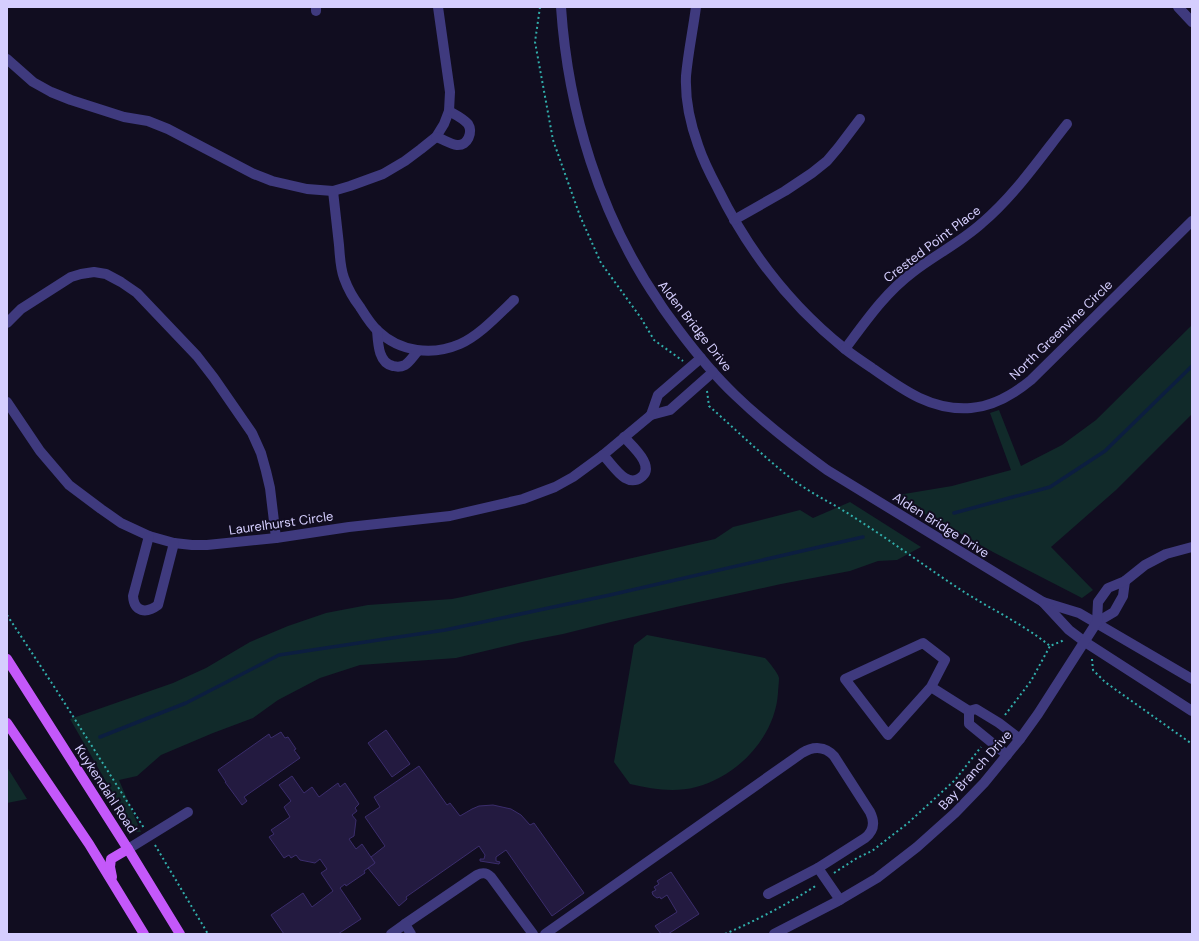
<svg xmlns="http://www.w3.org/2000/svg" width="1199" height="941" font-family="'DM Sans',sans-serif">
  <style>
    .green { fill: #112a2a }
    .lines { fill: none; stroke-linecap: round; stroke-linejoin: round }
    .stream { stroke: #0c1e40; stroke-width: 3.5 }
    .building { fill: #231a40; stroke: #3b2d6c }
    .path { stroke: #31aeab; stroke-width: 2; stroke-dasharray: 2 3; stroke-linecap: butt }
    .minor { stroke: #3f3a7e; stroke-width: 10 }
    .major { stroke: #c458fa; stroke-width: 10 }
    .labels { text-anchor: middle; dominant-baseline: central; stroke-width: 4; stroke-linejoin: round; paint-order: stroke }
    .street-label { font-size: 13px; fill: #d5cefe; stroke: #110d20 }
  </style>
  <rect width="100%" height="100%" fill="#110d20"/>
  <g class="green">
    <path d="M1192,325V414L1116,490L1051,547L1093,590L1082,598L993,552L892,496L952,486L1011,470L990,413L999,410L1021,466L1062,445L1096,420Z"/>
    <path d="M850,502L921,547L897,560L878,561L850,571L781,584L685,605L611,622L563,634L522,642L456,658L360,665L320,678L278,700L253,718L213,733L161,755L137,776L119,780L141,832H135L70,719L173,683L206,668L250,642L288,626L326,613L368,605L452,599L462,597L715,539L733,527L800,510L813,518Z"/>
    <path d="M647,635L765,658C769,662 778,673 779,678C779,683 778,689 778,693C775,737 738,776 696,787C674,793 652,789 630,784L614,762L634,645Z"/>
    <path d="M7,767L27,799L7,803Z"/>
  </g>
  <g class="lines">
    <g class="stream">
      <path d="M954,513L1050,487L1105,451L1192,366"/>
      <path d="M100,737L186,703L279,655L445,630L610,595L863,537"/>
    </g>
  </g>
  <g class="building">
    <path d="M386,730L410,764L392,777L368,743Z"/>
    <path d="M281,732L285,738L288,737L296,749L294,750L300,758L244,797L247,801L242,805L225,782H226L218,770L269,734L271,738Z"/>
    <path d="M419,766L447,805L450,803L460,816L472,809L479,806L493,805L511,809L521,815L530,825L534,823L584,893L552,916L506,850L496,857V861L500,862L499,864L480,861V859H484L485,855L479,846L406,897L407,899L399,906L368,868L375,863L371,857L385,846L365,817L380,807L374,797Z"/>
    <path d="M292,776L304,793L312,787L319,797L338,783L340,787L345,783L359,804L355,808L357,811L352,815L356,820L354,836L349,839L356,849L362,844L375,863L364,871L365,873L346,886L345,884L340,888L361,919L338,934H284L271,915L303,893L312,907L333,891L321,873L327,869L320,859L315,863L300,860L296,855L291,858L289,855L284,858L269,837L274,834L271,830L290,817L284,807L291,801L279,785Z"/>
    <path d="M671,872L699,914L668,934H661L655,926L677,912L667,895L661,899L660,897L657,898L653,895L652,892L656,890L654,887L659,884L657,881Z"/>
  </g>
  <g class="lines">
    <g class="path">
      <path d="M540,7L535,42L553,140L580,216L601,263L641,318L654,340L683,361"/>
      <path d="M707,391L709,406C735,429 761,454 788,476C809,493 833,503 855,518C890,540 923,565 958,588C988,608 1022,623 1050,646L1062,641L1064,639"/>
      <path d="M7,615L55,688L144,828"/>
      <path d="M1092,659L1093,670L1105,682L1192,744"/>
      <path d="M1005,715L1031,681L1050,646"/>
      <path d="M155,845L208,934"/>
      <path d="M834,873L857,858L872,851L908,823L955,780L981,747"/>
      <path d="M725,934C757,920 788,904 817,885"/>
    </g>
    <g class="minor">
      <path d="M561,7C568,111 600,216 659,302C665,312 672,320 678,329C696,353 714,375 735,395C764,423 795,447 827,470L1043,602L1079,613L1192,679"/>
      <path d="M696,7C693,30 688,53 686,76C685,99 690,123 698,145C703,160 710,174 718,189C748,250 791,306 845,349C854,356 863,362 872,368C903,390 932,411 971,408C994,406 1014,394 1031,380L1192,221"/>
      <path d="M1178,7L1192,22"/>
      <path d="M316,11V7"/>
      <path d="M7,59L33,82L51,92L71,100L124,117L148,121L168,129L254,174L272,181L307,189L333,191L350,186L383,174L405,161L421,149L436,137L444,124L449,111L450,92L438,7"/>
      <path d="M436,137C443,139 450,144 457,145C468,146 473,132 468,124C463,118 456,115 449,111"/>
      <path d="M333,191C335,209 337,227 339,245C340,256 340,267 344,278C348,289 353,298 360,307C365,315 371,325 378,331C400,352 432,356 460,344C480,335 498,315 514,300"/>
      <path d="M734,220L785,191L812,173L827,161L838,148L860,119"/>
      <path d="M7,323L21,309L71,277L81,274L94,272L106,274L121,282L137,293L197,356L214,378L252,433L261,453L266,471L270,488L276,538"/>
      <path d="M377,330C378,342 378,363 393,366C397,367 401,367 405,365C410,362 414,355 418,351"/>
      <path d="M845,349C866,321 885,293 913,272C935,255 961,242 982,223C1015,195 1040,158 1067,124"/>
      <path d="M7,402L40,451L69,485L101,509L121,523L149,536L174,543L192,545H207L276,538L349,527L450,516L523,499L555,487L573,477L603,455L651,415L670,410L713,372"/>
      <path d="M651,415L658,395L701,358"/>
      <path d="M603,455C610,462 617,473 625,478C630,481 636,481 640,478C657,467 632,446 624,437"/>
      <path d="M149,536L133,596C134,612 146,614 158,605L174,543"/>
      <path d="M1043,602L1069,630L1085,642L1192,711"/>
      <path d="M1097,622L1114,612L1123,596L1125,581"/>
      <path d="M931,687L945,660L923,643L845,679L888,735L931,687L969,711"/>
      <path d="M1007,755L969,724V711L976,709L999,723L1020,739"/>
      <path d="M128,849L188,812"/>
      <path d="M818,868L840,900"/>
      <path d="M405,924L477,875C483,872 487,873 491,877L533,934"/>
      <path d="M391,934L405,924L411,934"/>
      <path d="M545,934L802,753C813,746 825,746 834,756L870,812C875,822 874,831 865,838L818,868L768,894"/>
      <path d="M774,934L838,901L877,878L917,847L955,813L984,783L1020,739L1038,714L1097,622L1098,602L1108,588L1125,581L1145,565L1166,554L1192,547"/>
    </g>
    <g class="major">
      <path d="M7,659L128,849L180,934"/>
      <path d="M7,723L89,844L144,934"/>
      <path d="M112,877L110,867L111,859L128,849"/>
    </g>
  </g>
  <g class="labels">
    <g class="street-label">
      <text transform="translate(932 244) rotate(-37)">Crested Point Place</text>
      <text transform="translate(695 326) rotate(52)">Alden Bridge Drive</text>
      <text transform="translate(1061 330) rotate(-44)">North Greenvine Circle</text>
      <text transform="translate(281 523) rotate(-8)">Laurelhurst Circle</text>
      <text transform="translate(941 525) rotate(32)">Alden Bridge Drive</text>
      <text transform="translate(975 770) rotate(-48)">Bay Branch Drive</text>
      <text transform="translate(106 789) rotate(57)">Kuykendahl Road</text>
    </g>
  </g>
  <rect width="1199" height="941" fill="none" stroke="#d5cefe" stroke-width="16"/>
</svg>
